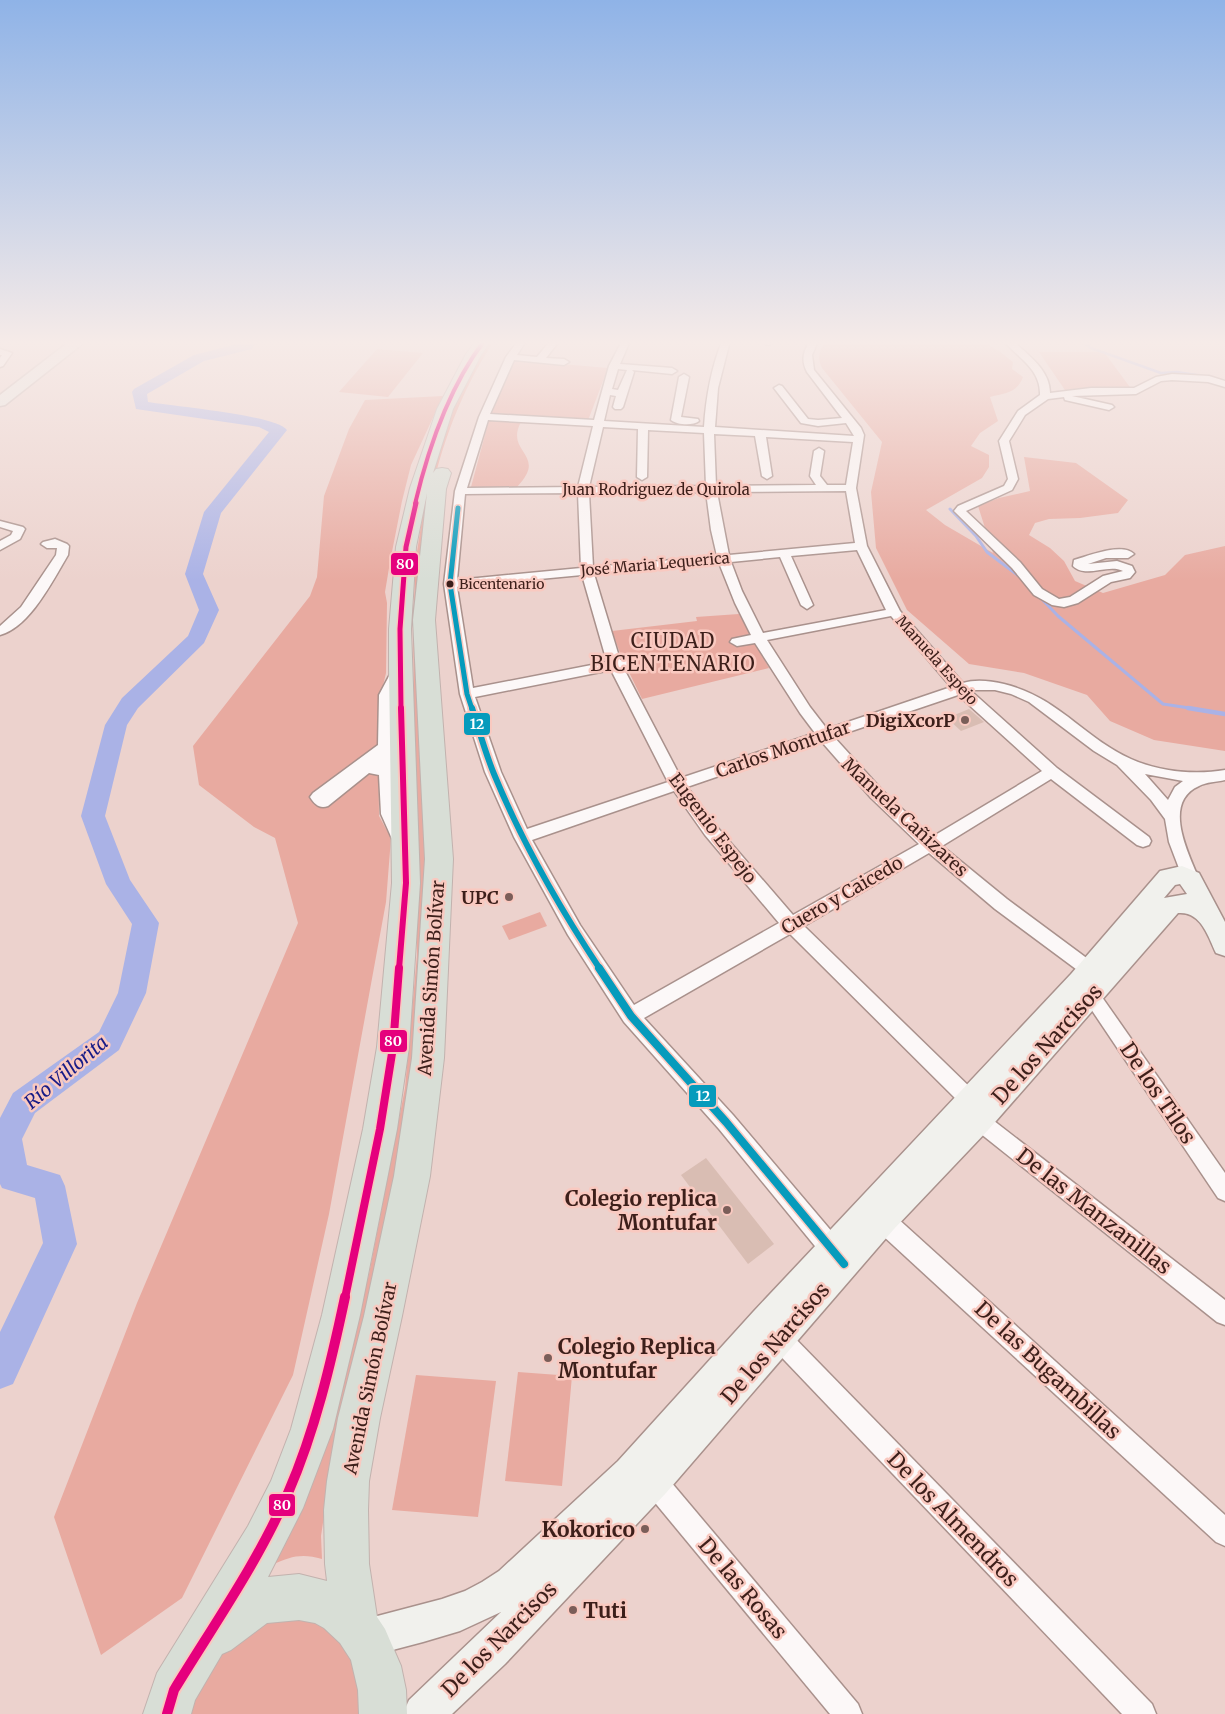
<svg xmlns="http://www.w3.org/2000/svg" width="1225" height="1714" font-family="Merriweather,serif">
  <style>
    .green { fill: #e8aaa0 }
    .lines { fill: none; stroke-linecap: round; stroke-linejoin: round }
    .stream-far2 { stroke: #aab2e6; stroke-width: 2.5 }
    .stream-far1 { stroke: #aab2e6; stroke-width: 3 }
    .stream { stroke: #aab2e6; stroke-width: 4.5 }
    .river { fill: #aab2e6; fill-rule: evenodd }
    .building { fill: #d9bdb3 }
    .street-casing { stroke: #a9918c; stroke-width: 3 }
    .secondary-casing { stroke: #a9918c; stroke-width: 3 }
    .primary-casing { stroke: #c2b2ae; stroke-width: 3 }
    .highway-casing { stroke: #c2b2ae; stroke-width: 2 }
    .street { fill: #fcf8f8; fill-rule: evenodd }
    .secondary { fill: #f1f1ed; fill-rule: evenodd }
    .primary { fill: #e7e8e3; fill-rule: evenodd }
    .highway { fill: #d8ded6; fill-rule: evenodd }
    .bus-1-far2-casing { stroke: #f9c9c0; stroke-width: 8 }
    .bus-1-far1-casing { stroke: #f9c9c0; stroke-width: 10 }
    .bus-1-casing { stroke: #f9c9c0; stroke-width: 11 }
    .bus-2-far4-casing { stroke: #f9c9c0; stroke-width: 6 }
    .bus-2-far3-casing { stroke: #f9c9c0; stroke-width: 8 }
    .bus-2-far2-casing { stroke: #f9c9c0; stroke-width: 10 }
    .bus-2-far1-casing { stroke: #f9c9c0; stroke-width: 11 }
    .bus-2-casing { stroke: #f9c9c0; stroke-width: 14 }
    .bus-1-far2 { stroke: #069bbc; stroke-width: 5 }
    .bus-1-far1 { stroke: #069bbc; stroke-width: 6 }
    .bus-1 { stroke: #069bbc; stroke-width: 8 }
    .bus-2-far4 { stroke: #e5007d; stroke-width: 4 }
    .bus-2-far3 { stroke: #e5007d; stroke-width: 5 }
    .bus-2-far2 { stroke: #e5007d; stroke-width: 6 }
    .bus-2-far1 { stroke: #e5007d; stroke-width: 8 }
    .bus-2 { stroke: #e5007d; stroke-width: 10 }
    .bus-dot { fill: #3d1f1a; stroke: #f9c9c0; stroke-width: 2 }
    .poi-dot { fill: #7a5e59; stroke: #f9c9c0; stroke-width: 2 }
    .labels { text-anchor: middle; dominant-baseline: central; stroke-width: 5; stroke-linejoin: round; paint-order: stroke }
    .far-bus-label { font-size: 14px; fill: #3d1f1a; stroke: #f9c9c0; text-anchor: start }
    .far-street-label { font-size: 15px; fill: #3d1f1a; stroke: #f9c9c0 }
    .poi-label { font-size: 18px; font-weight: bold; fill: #3d1f1a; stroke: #f9c9c0; text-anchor: end }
    .street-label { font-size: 18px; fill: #3d1f1a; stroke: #f9c9c0 }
    .water-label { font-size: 19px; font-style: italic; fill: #171b87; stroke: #f9c9c0 }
    .quarter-label { font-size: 20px; letter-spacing: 1px; fill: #3d1f1a; stroke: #f9c9c0 }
    .near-street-label { font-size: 21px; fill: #3d1f1a; stroke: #f9c9c0 }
    .near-poi-label { font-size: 21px; font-weight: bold; fill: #3d1f1a; stroke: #f9c9c0; text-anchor: end }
    .line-badge { stroke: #f9c9c0; stroke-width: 2 }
    .badge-label { font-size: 14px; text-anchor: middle; font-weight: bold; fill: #fff }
  </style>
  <rect width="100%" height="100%" fill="#ecd2cd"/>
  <g class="green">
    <path d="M489,341H494C461,391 441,445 429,503L427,838L412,1089L326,1503L321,1536L322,1559C303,1553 290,1556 272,1565L350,1350L369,1274L405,1088L417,955L413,622L416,558L427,487L450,412L478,360Z"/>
    <path d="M826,341H981L999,351L1013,362L1012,369L1023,377C1017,393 1006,393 990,397L998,421L980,433L971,446L989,455V467L982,478L926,510L945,525L993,553L978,506L999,498L1030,491L1024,457L1076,463L1128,500L1118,513L1080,518L1049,519L1035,523L1029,535L1050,548L1064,561L1075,581L1103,593L1165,575L1185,555L1225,546V751L1154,740L1110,721L1087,695L1024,673L969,664L907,610L876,548L871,492L882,442L822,368C817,357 819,351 826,341Z"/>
    <path d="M377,349L423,353L388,397L339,392Z"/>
    <path d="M1039,352H1104L1135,394L1067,393Z"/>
    <path d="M514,360L608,368L587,423L491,415Z"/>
    <path d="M443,396L411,465L402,501L390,562L385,592L387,603L386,673L378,707L379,816L391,838L386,902L329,1214L293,1375L182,1598L101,1655L54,1517L137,1303L298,923L275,838L254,827L199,785L193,746L310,596L317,577L324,496L349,429L365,400Z"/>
    <path d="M489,420L521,422C504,453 549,454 517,487H471Z"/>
    <path d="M739,614L769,668L642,699L626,666L635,664L630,654L621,656L612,631L697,621L696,617Z"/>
    <path d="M540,912L547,926L509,940L502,926Z"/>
    <path d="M518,1372L572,1376L562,1486L505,1481Z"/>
    <path d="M416,1375L496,1381L478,1517L392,1510Z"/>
    <path d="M309,1613L358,1653L371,1714H177L191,1682L246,1625Z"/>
  </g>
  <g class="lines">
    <path class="stream-far2" d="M1081,341L1091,348L1161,373L1177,372L1209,377"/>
    <g class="stream-far1">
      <path d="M950,509L976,536L987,552L1020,577"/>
      <path d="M1038,595L1058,616L1163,704L1196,709"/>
    </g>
    <path class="stream" d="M1188,708L1225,714"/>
    <path class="river" d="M242,341H256L252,349L204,361L147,394L148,402C171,406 276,415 287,430L221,513L203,574L219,610L204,643L138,708L127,725L105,816L130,880L159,923L146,993L119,1050L35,1113L22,1139L27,1165L60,1175L65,1186L77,1244L13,1384L0,1389V1332L43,1243L35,1198L2,1188L0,1184V1118L13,1093L99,1032L118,993L132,924L106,884L81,816L105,725L122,698L188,636L199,610L185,574L204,512L269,432L259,427L136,409L132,392L134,389L194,355L241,343Z"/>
  </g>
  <g class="building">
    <path d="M969,709L984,722L961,731L947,718Z"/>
    <path d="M706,1158L774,1244L748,1264L681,1175Z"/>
  </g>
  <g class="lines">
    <g class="street-casing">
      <g id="street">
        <path d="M518,341H526L517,355L537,357L550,341H559L546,358L564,359L569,362L564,365L514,360L490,414L594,420L609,366L622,341H630L620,364L672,368L677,371L672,374L632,370L634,372L623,407L621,409H615L613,407L616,396L610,395L604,421L704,427C706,397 711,369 722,341H730L718,388L715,427L854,436L846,423L818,426L801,423L774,388L779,385L782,386L808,419L818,420L842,418L807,372C801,360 803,352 810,341H818L812,355L814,370L861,428L864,435L856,488L867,546L900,611L963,683C976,679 991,681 1004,684C1058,697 1084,738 1131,759C1160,772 1195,775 1225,770V780C1217,782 1206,782 1199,786C1162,802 1188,853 1199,879L1197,884L1191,885L1185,884L1169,842L1165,819L1151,800L1117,765L1094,751L1029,702L1011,694L995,690H970L1057,768L1149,837L1151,841L1149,845L1143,847L1137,845L1051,779L942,846L1007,899L1096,965L1099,970L1096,975L1090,977L1084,975L995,909L929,853L804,926L977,1094L980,1100L976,1107L1225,1300V1325L1217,1322L966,1122L963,1115L967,1108L963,1106L790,934L644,1018L733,1115L844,1246L847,1254L844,1262L836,1265L828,1262L719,1129L624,1022L568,935L514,837L485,772L460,694L444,584L455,491L479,417L506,357ZM618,369L627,370L618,390L612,389ZM488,420L593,426L578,487L467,488ZM603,427L638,429L637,477L642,480L647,477L648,430L704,433L706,486L589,487ZM714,434L755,436L762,476L767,479L772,476L766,437L853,442L846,485H827L820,476L824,451L819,448L814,451L810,476L816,485L716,486ZM846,491L855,543L729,555L717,492ZM706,492L711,530L717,556L593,567L589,493ZM578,493L581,568L457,580L465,494ZM857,550L886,610L763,633L742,591L731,562L780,557L801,605L807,609L813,605L791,556ZM719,563L735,603L751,635L732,639L730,642L737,646L755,643L800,713L815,733L681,778L623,667L634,665L636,662L629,658L620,660L594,574ZM582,575L607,662L473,688L457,587ZM891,616L951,687L827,729L810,707L767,640ZM611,670L668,782L527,829L501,772L475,697ZM958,695L1042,771L932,837L882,790L834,737ZM821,741L871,798L919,844L793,915L717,827L687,787ZM1145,774L1183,781L1175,787L1168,800ZM674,791L705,835L779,923L634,1005L580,925L532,840Z"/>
        <path d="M765,341H774L769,345L766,344Z"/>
        <path d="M1004,341H1013C1028,355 1050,370 1050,393L1091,388H1134L1156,377L1172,374L1209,376L1225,381V387L1208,382L1172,380L1161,381L1136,394L1072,396L1112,405L1114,407L1109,410L1065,400L1064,397L1048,399L1025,415L1009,441L1018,479L1012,490L966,511L1020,562L1042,589L1059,599L1070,597L1103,576L1123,571C1108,563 1086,579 1073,566L1074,560C1088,556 1122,542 1134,554L1128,558H1106L1088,564L1117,561L1132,566L1135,572L1130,578L1111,582L1078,603L1064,607L1052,605L1034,595L1012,568L954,511L958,506L1004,486L1008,479L999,441L1018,411L1040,395C1041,369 1018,358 1004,341Z"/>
        <path d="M0,349L12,353L3,366L0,367V358L2,355H0Z"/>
        <path d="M684,374L689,377L681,417L698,419L699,421C693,426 677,425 671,420L679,377Z"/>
        <path d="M0,521L23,527L25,529L20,539L0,550V541L11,535L13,531L0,527Z"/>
        <path d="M55,539L67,544L69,546L68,555C53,580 30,627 0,635V626L21,607L56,555L57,548H47L41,544L43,542Z"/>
        <path d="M400,664L407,668L393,695L392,738L397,814L407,837L405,841L399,843L393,841L381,814L379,775L369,773L328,806C320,809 315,805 310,797L313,793L378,745L379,695L395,665Z"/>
        <path d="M1091,987L1097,990L1225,1173V1201L1218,1198L1085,1000L1082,995L1085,990Z"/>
        <path d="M877,1204L885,1207L1225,1515V1546L1216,1542L869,1223L866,1215L869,1207Z"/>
        <path d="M775,1322L783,1326L1152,1704L1156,1714H1122L767,1342L763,1334L767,1326Z"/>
        <path d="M651,1465L660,1469L858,1704L862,1714H830L642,1487L638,1478L642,1469Z"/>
      </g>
    </g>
    <g class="secondary-casing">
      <path id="secondary" d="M1182,866L1199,873L1225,922V956L1216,953C1208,936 1201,911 1178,913L989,1129L894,1229L666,1493L505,1664L452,1714H403L409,1700L501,1612L460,1631L423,1642L366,1657L353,1651L347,1638L353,1625L366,1619L442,1599L465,1591L482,1582L499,1571L618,1461L754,1311L1071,974L1160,871ZM1180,884L1187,894L1164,898L1175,885Z"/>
    </g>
    <g class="primary-casing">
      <path id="primary" d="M70,341H86L5,405L0,406V395Z"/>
    </g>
    <g class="highway-casing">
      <path id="highway" d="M476,341H491L481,355L453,409L433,473L436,469L442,468L448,469L451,473L446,489L435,620L453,859L444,1058L430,1176L402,1316L380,1418L369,1481L368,1510L369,1564L377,1617L385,1629L401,1666L406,1690L407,1714H359L358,1690L351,1660L340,1643L324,1628L315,1623L299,1620L267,1623L231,1650L222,1654L195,1700L191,1714H143L157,1673L248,1526L271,1481L291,1429L322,1315L363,1129L377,1047L392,883L389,668V629L396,547L410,488L437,409L466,354ZM427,493L413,620L425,859L412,1058L394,1176L364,1316L338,1418L327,1481L324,1510L325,1564L327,1581L299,1574L268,1577L303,1508L333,1429L360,1315L397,1129L409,1047L420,883L411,629L416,547Z"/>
    </g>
    <use href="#street" class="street"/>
    <use href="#secondary" class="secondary"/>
    <use href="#primary" class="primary"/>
    <use href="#highway" class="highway"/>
    <g class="bus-1-far2-casing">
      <path id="bus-1-far2" d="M458,508L450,584L467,694L472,709"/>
    </g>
    <g class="bus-1-far1-casing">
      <path id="bus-1-far1" d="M472,708C479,730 485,752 494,774C522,842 559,907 600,969"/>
    </g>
    <g class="bus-1-casing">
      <path id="bus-1" d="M599,968L631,1016L726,1122L844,1264"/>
    </g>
    <g class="bus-2-far4-casing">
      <path id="bus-2-far4" d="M415,504C428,449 450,386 484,341"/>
    </g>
    <g class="bus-2-far3-casing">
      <path id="bus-2-far3" d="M401,709L400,629L406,547L416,503"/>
    </g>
    <g class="bus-2-far2-casing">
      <path id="bus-2-far2" d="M399,969L406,883L401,708"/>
    </g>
    <g class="bus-2-far1-casing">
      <path id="bus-2-far1" d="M345,1298L380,1129L393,1047L399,968"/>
    </g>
    <g class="bus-2-casing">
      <path id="bus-2" d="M167,1714L174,1690C213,1626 258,1562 288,1493C315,1431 331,1363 345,1297"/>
    </g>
    <use href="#bus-1-far2" class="bus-1-far2"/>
    <use href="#bus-1-far1" class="bus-1-far1"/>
    <use href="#bus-1" class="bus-1"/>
    <use href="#bus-2-far4" class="bus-2-far4"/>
    <use href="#bus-2-far3" class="bus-2-far3"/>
    <use href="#bus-2-far2" class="bus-2-far2"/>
    <use href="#bus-2-far1" class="bus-2-far1"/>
    <use href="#bus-2" class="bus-2"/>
  </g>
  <linearGradient id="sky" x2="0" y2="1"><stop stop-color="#8fb3e7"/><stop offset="0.59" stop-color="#f6ebe8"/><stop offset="1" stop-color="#f6ebe8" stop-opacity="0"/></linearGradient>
  <rect width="1225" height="581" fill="url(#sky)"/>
  <circle class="bus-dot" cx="450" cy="584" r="4.5"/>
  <g class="poi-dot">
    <circle cx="965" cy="720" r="5"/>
    <circle cx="509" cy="897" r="5"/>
    <circle cx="727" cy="1210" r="5"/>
    <circle cx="548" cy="1358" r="5"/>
    <circle cx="645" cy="1529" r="5"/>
    <circle cx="573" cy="1610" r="5"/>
  </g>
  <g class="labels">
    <g class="far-bus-label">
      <text x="459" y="584">Bicentenario</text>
    </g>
    <g class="far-street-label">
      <text x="656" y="489">Juan Rodriguez de Quirola</text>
      <text transform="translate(655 564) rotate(-5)">José Maria Lequerica</text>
      <text transform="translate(937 660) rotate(48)">Manuela Espejo</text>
    </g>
    <g class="poi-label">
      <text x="955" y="720">DigiXcorP</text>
      <text x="499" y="897">UPC</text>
    </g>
    <g class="street-label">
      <text transform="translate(783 749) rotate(-19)">Carlos Montufar</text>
      <text transform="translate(905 817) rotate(43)">Manuela Cañizares</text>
      <text transform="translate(713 828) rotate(53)">Eugenio Espejo</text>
      <text transform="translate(842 895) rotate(-30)">Cuero y Caicedo</text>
      <text transform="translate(431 978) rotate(-86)">Avenida Simón Bolívar</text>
      <text transform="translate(370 1378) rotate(-78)">Avenida Simón Bolívar</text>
    </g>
    <g class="water-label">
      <text transform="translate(66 1072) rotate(-40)">Río Villorita</text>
    </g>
    <g class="quarter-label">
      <text x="673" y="640">CIUDAD<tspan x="673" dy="23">BICENTENARIO</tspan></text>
    </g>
    <g class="near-street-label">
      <text transform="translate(1047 1044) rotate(-48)">De los Narcisos</text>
      <text transform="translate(1158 1093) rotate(56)">De los Tilos</text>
      <text transform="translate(1094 1211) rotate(38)">De las Manzanillas</text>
      <text transform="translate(775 1343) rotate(-49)">De los Narcisos</text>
      <text transform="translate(1048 1370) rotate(43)">De las Bugambillas</text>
      <text transform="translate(953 1519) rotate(46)">De los Almendros</text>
      <text transform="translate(743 1588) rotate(50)">De las Rosas</text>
      <text transform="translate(499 1639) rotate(-45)">De los Narcisos</text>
    </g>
    <g class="near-poi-label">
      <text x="717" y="1198">Colegio replica<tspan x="717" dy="24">Montufar</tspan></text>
      <text x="558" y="1346" text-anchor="start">Colegio Replica<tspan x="558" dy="24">Montufar</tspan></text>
      <text x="635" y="1529">Kokorico</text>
      <text x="583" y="1610" text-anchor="start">Tuti</text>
    </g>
  </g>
  <g class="line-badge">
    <rect x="390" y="552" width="29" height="24" rx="5" fill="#e5007d"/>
    <rect x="463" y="712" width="28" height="24" rx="5" fill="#069bbc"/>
    <rect x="379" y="1029" width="29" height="24" rx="5" fill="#e5007d"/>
    <rect x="688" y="1084" width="29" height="24" rx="5" fill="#069bbc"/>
    <rect x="268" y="1493" width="28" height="24" rx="5" fill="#e5007d"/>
  </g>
  <g class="badge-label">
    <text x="405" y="569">80</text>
    <text x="477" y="729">12</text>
    <text x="393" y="1046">80</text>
    <text x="703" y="1101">12</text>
    <text x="282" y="1510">80</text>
  </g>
</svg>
